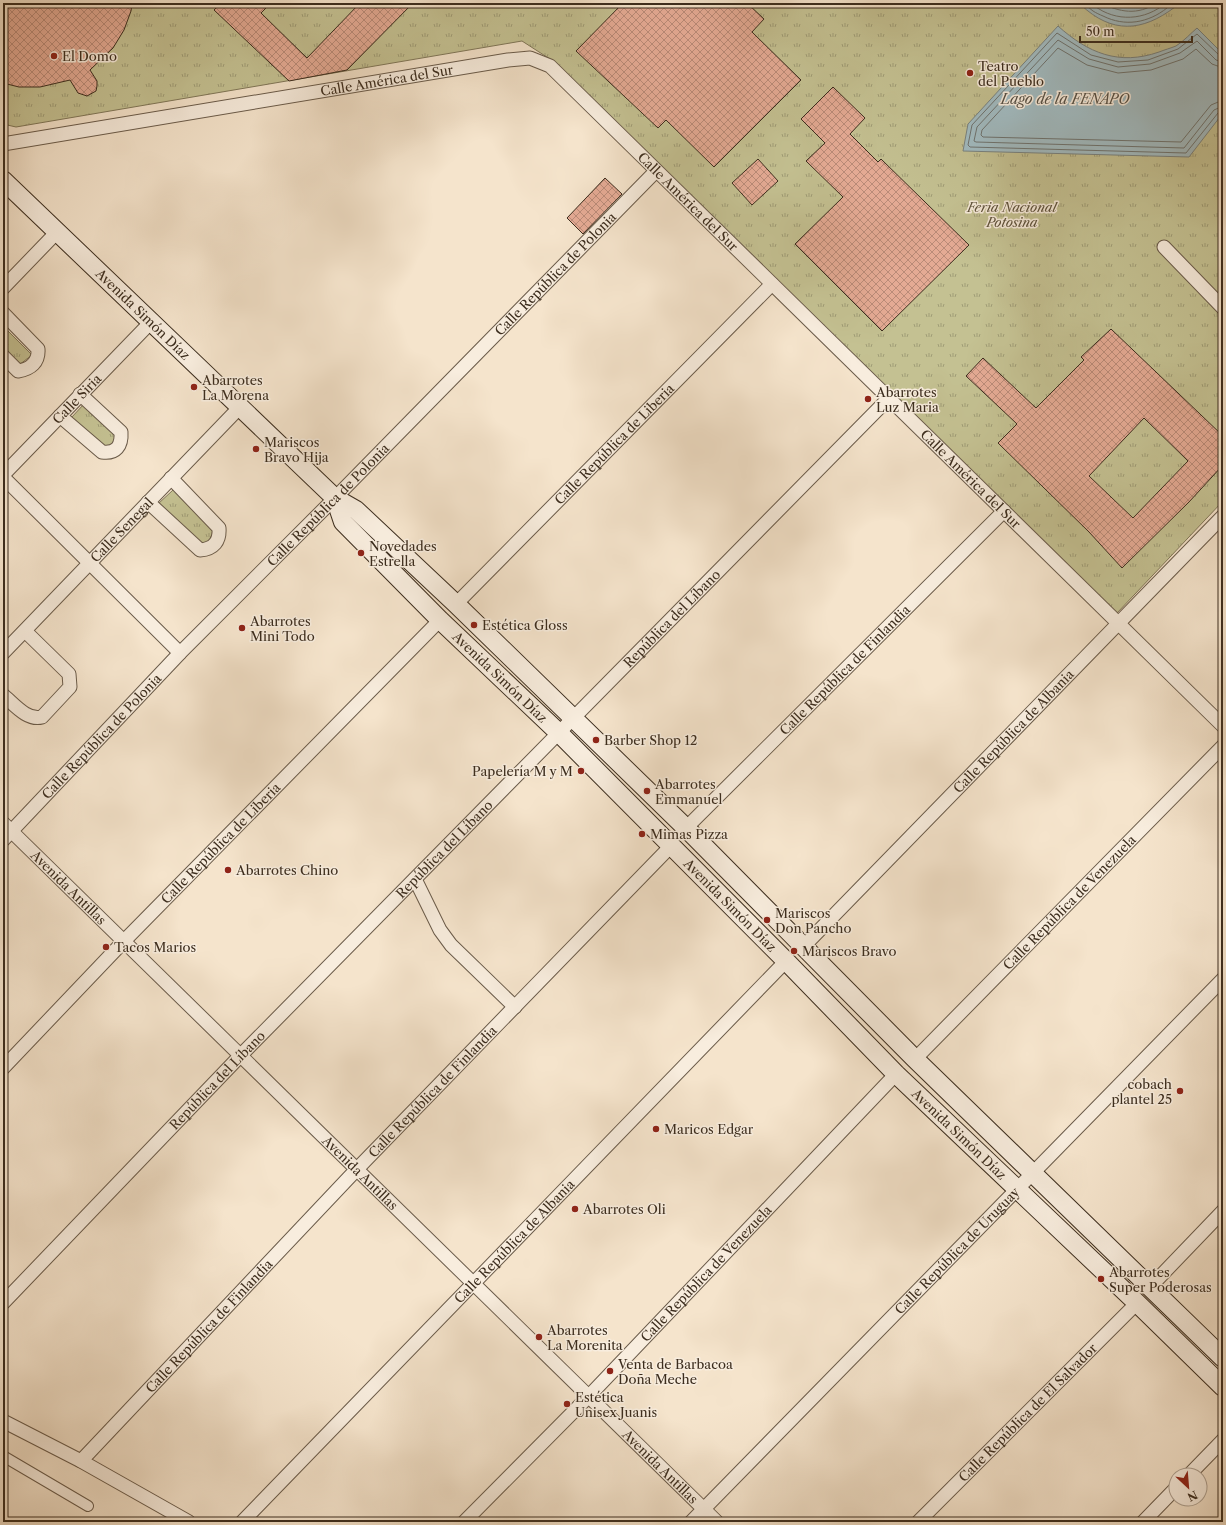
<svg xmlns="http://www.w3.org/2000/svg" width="1226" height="1525" font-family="'Libre Caslon Text',serif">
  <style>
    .grass { fill: url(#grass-tufts); stroke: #807758 }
    .water { fill: #a2bcc2; stroke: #798380 }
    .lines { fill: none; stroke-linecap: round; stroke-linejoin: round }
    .shore { stroke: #6f7470; stroke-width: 1 }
    .building { fill: url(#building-cross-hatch); stroke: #3c2d1e; fill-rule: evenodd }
    .pedestrian-casing { stroke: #6a5b4a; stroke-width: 12 }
    .minor-casing { stroke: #6a5b4a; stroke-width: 15 }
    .secondary-casing { stroke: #3c2d1e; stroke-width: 20 }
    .pedestrian { stroke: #f8edde; stroke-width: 10 }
    .minor { stroke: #f8edde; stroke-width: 13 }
    .secondary { stroke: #f8edde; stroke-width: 18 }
    .poi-dot { fill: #8f2418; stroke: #f8edde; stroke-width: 1.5 }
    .labels { text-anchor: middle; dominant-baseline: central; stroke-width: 3; stroke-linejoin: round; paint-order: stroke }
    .poi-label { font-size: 13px; fill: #3c2d1e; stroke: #f8edde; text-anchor: start }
    .street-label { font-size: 13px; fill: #3c2d1e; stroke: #f8edde }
    .park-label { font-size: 13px; font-style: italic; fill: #5e523b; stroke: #f8edde }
    .water-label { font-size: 14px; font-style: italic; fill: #565147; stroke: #f8edde }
  </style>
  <defs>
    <pattern id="grass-tufts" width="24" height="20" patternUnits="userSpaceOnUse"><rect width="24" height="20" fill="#c4c192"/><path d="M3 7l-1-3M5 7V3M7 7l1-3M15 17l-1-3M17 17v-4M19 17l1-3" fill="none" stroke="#a09d77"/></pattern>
    <pattern id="building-cross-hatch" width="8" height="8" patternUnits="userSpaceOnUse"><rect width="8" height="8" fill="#e4aa94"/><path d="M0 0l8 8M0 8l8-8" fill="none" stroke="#ba8b78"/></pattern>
  </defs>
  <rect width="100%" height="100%" fill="#f5e4cc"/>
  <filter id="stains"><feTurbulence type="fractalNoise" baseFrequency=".005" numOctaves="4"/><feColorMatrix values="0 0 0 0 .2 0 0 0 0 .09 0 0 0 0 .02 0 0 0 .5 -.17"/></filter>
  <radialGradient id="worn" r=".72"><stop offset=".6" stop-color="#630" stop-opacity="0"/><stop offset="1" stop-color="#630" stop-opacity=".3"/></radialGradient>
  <g class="grass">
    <path d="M3,3H1223V501L1117,613L553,61L522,41L16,127L3,124Z"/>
    <path d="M3,326L32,355L15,368L3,355Z"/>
    <path d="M84,404L122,439L107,453L71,418Z"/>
    <path d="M173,490L217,530L204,546L158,504Z"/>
  </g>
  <g class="water">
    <path d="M1083,3H1170L1175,7C1142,32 1112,34 1081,5Z"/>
    <path d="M1058,26C1088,53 1119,66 1159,52C1164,50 1171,48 1176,46C1184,41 1191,33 1197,28L1223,54V113L1189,157L963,151L968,124Z"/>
  </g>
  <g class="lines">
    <g class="shore">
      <path d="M1086,3C1089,10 1096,13 1103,16C1125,27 1148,23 1167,8V3"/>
      <path d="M1091,3C1111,21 1140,22 1162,6V3"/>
      <path d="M1101,3C1119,12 1138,16 1156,3"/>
      <path d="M1223,57L1219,55L1197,34L1178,49L1148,60L1118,62L1091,55L1057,33L972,125L968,145L970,147L1186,153L1218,113L1223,112"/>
      <path d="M1223,62L1216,60L1197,41L1180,53L1150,64L1118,67L1089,59L1058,40L977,127L974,141L976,142L1184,148L1214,110L1223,106"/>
      <path d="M1223,68L1212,64L1196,49L1183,59L1151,70L1118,73L1087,65L1058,48L982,130L981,135L983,137L1181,142L1211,105L1223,100"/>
    </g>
  </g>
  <g class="building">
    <path d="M3,3H132L131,11L124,30L113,48L90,70L97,81V86L96,91L87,96L78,93L70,80L40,87H19L3,83Z"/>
    <path d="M221,3H271L261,13L307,58L360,3H413L347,70L289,81L214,10Z"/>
    <path d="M623,3H747L764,19L752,32L801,80L714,167L666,120L658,128L576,51Z"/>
    <path d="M833,87L865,118L850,134L878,162L881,159L969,245L882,331L795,244L843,197L806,161L825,143L801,119Z"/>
    <path d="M758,159L778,181L752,205L732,183Z"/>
    <path d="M605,178L622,194L583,234L567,218Z"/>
    <path d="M1111,329L1223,436V465L1189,502L1122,568L1089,532L998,443L1017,424L966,376L983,358L1036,408L1084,360L1081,357ZM1144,418L1188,461L1133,518L1089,476Z"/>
  </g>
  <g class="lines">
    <g class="pedestrian-casing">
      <path id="pedestrian" d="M3,1456L88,1506"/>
    </g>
    <g class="minor-casing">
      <g id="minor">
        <path id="s1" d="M3,144L508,60L530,58L550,66L1223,726"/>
        <path d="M1164,247L1223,308"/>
        <path d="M3,288L57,232"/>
        <path d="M3,313L38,349C39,362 31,369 18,371L3,356"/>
        <path d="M60,416L102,452C116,454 122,446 121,432L80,394"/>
        <path id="s2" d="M3,475L151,322"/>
        <path d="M3,477L180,653"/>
        <path d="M148,502L200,550C214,549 220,541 219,528L171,478"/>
        <path id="s3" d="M456,604L772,284"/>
        <path id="s4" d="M3,653L240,407"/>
        <path d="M3,695C14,704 27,721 42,717L70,687L69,674L25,631"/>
        <path id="s5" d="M3,823L717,1522"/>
        <path id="s6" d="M686,828L1004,511"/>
        <path id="s7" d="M3,840L180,653L335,498L656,171"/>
        <path d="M415,879L440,930L451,945L515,1007"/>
        <path id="s8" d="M804,946L1223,516"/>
        <path id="s9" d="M915,1059L1223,746"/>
        <path id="s10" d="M3,1068L124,941L440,620"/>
        <path d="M1151,1286L1223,1211"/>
        <path id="s11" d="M3,1303L241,1055L888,399"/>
        <path d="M3,1421L81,1461L189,1522"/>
        <path id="s12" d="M81,1461L357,1169L671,846"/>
        <path d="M1189,1475L1223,1440"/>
        <path id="s13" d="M242,1522L786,961"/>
        <path id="s14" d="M464,1522L589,1396L896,1074"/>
        <path id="s15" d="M691,1522L1223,979"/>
        <path id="s16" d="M918,1522L1137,1303"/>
        <path d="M1143,1522L1176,1488"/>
      </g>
    </g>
    <g class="secondary-casing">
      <g id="secondary">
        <path id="s17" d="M3,180L335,498L356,510L456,604L686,828L915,1059L1223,1358"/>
        <path id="s18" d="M335,498L343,522L440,620L559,733L786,961L896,1074L1137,1303L1223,1387"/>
      </g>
    </g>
    <use href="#pedestrian" class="pedestrian"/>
    <use href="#minor" class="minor"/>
    <use href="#secondary" class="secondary"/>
  </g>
  <g class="poi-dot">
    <circle cx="54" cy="56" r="4"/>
    <circle cx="970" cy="73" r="4"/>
    <circle cx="194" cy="387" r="4"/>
    <circle cx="868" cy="399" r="4"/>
    <circle cx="256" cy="449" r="4"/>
    <circle cx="361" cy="553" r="4"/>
    <circle cx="474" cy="625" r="4"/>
    <circle cx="242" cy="628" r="4"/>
    <circle cx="596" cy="740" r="4"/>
    <circle cx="581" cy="771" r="4"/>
    <circle cx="647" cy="791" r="4"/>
    <circle cx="642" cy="834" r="4"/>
    <circle cx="228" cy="870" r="4"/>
    <circle cx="767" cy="920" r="4"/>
    <circle cx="106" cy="947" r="4"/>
    <circle cx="794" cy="951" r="4"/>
    <circle cx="1180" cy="1091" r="4"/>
    <circle cx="656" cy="1129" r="4"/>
    <circle cx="575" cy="1209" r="4"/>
    <circle cx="1101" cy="1279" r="4"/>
    <circle cx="539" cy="1337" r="4"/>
    <circle cx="610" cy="1371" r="4"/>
    <circle cx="567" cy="1404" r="4"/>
  </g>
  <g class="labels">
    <g class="poi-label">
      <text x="62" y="56">El Domo</text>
      <text x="978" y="66">Teatro<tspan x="978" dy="15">del Pueblo</tspan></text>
      <text x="202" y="380">Abarrotes<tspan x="202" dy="15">La Morena</tspan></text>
      <text x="876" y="392">Abarrotes<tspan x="876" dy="15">Luz Maria</tspan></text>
      <text x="264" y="442">Mariscos<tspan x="264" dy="15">Bravo Hija</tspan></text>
      <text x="369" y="546">Novedades<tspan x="369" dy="15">Estrella</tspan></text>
      <text x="250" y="621">Abarrotes<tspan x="250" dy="15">Mini Todo</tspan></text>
      <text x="482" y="625">Estética Gloss</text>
      <text x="604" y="740">Barber Shop 12</text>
      <text x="573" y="771" text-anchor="end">Papelería M y M</text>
      <text x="655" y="784">Abarrotes<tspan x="655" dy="15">Emmanuel</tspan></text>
      <text x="650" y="834">Mimas Pizza</text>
      <text x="236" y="870">Abarrotes Chino</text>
      <text x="775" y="913">Mariscos<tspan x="775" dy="15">Don Pancho</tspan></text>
      <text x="114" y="947">Tacos Marios</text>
      <text x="802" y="951">Mariscos Bravo</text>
      <text x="1172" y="1084" text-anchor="end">cobach<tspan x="1172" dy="15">plantel 25</tspan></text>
      <text x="664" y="1129">Maricos Edgar</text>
      <text x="583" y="1209">Abarrotes Oli</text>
      <text x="1109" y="1272">Abarrotes<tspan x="1109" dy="15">Super Poderosas</tspan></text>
      <text x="547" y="1330">Abarrotes<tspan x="547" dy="15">La Morenita</tspan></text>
      <text x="618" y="1364">Venta de Barbacoa<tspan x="618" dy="15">Doña Meche</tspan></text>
      <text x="575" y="1397">Estética<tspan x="575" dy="15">Unisex Juanis</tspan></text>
    </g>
    <g class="street-label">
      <text stroke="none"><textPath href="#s1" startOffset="389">Calle América del Sur</textPath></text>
      <text stroke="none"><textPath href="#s1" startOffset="749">Calle América del Sur</textPath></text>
      <text stroke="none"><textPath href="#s7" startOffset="791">Calle República de Polonia</textPath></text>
      <text stroke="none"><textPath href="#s17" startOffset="194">Avenida Simón Díaz</textPath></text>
      <text stroke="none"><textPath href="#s2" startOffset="106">Calle Siria</textPath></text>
      <text stroke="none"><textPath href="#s3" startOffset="225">Calle República de Liberia</textPath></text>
      <text stroke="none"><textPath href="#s1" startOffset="1145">Calle América del Sur</textPath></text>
      <text stroke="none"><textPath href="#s7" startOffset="467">Calle República de Polonia</textPath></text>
      <text stroke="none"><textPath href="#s4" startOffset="171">Calle Senegal</textPath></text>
      <text stroke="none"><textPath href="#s11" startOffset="957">República del Líbano</textPath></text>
      <text stroke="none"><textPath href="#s6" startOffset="224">Calle República de Finlandia</textPath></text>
      <text stroke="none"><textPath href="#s18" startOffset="246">Avenida Simón Díaz</textPath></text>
      <text stroke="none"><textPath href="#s8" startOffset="300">Calle República de Albania</textPath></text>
      <text stroke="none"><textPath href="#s7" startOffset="143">Calle República de Polonia</textPath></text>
      <text stroke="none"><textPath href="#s10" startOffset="313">Calle República de Liberia</textPath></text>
      <text stroke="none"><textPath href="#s11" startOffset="633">República del Líbano</textPath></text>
      <text stroke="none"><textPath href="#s5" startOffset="92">Avenida Antillas</textPath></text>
      <text stroke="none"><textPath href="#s9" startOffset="220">Calle República de Venezuela</textPath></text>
      <text stroke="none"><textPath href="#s18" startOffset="570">Avenida Simón Díaz</textPath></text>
      <text stroke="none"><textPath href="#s11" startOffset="309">República del Líbano</textPath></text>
      <text stroke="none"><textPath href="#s12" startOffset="510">Calle República de Finlandia</textPath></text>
      <text stroke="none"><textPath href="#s18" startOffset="894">Avenida Simón Díaz</textPath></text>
      <text stroke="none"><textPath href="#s5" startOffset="500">Avenida Antillas</textPath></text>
      <text stroke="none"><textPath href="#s13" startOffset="391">Calle República de Albania</textPath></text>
      <text stroke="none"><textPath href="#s15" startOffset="380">Calle República de Uruguay</textPath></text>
      <text stroke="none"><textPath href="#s14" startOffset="347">Calle República de Venezuela</textPath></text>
      <text stroke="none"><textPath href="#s12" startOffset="186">Calle República de Finlandia</textPath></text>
      <text stroke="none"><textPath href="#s16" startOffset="155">Calle República de El Salvador</textPath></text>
      <text stroke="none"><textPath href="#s5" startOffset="920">Avenida Antillas</textPath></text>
    </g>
    <g class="park-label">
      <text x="1012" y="207">Feria Nacional<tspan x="1012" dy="15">Potosina</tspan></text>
    </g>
    <g class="water-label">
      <text x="1065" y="99">Lago de la FENAPO</text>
    </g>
  </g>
  <rect width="1226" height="1525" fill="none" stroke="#f5e4cc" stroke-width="16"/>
  <rect x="4" y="4" width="1218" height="1517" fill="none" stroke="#3c2d1e" stroke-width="2"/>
  <rect x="8" y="8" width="1210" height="1509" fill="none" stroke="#3c2d1e"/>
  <g transform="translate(1188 1487) rotate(154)"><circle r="19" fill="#f8edde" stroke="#ada091"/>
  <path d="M0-3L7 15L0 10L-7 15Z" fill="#8f2418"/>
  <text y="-6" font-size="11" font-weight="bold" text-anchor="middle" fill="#3c2d1e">N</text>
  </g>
  <path d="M1080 36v6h112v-6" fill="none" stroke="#3c2d1e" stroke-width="2"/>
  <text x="1086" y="36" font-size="12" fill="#3c2d1e" stroke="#f8edde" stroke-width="3" paint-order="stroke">50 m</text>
  <rect width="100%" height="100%" filter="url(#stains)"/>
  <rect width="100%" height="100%" fill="url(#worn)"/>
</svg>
